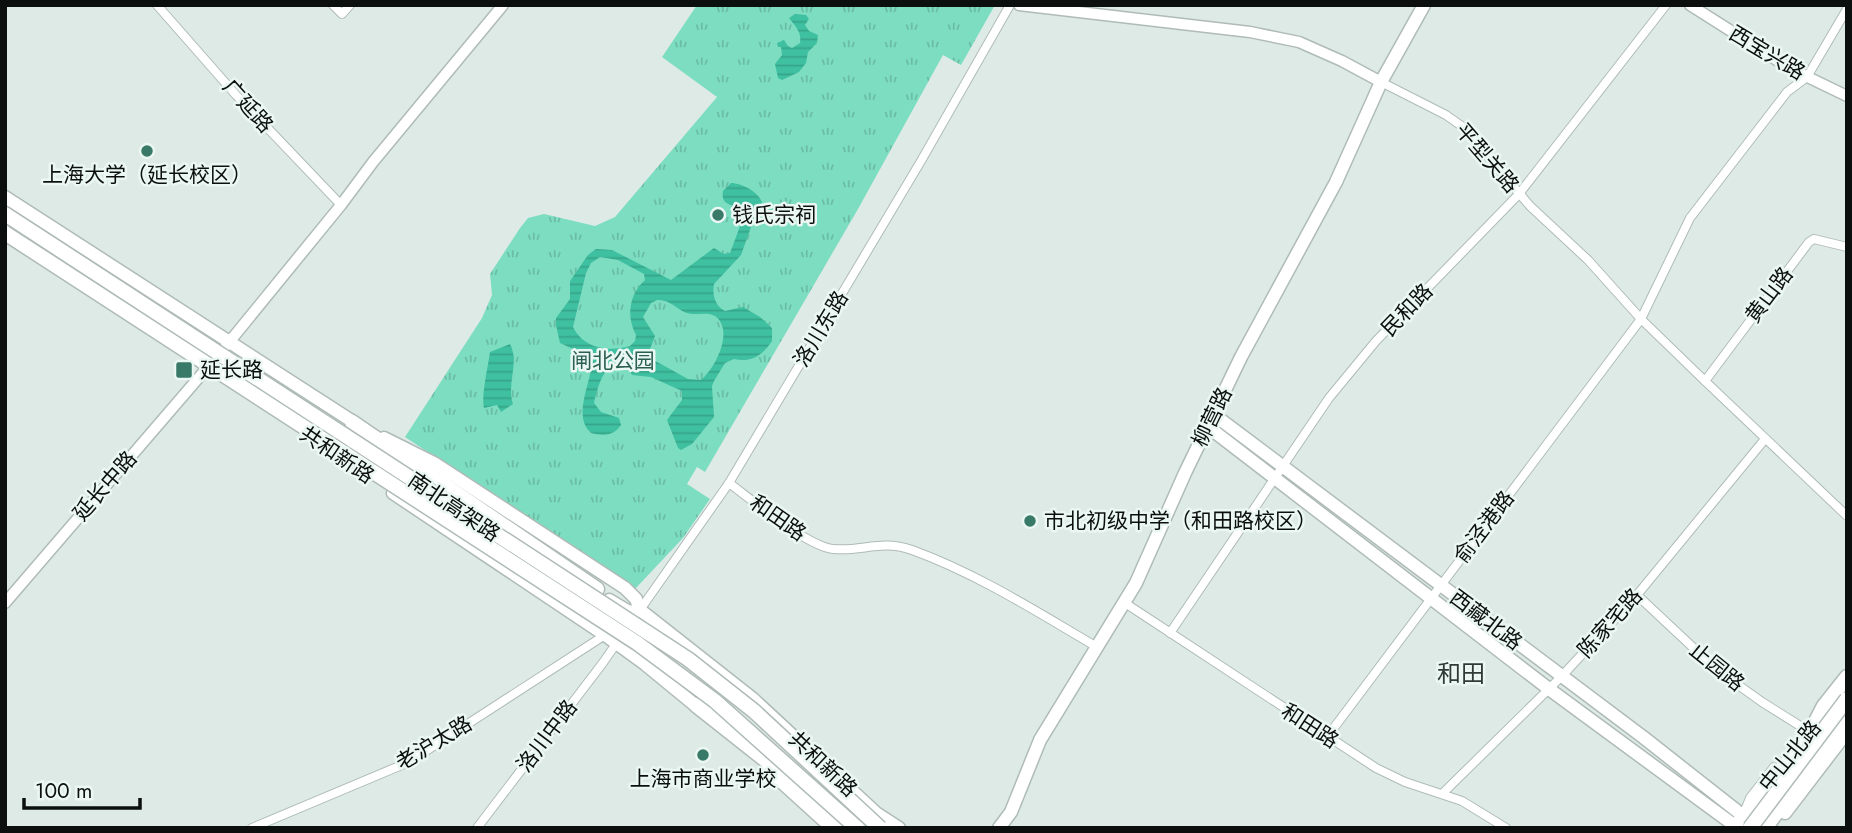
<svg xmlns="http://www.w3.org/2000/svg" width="1852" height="833" font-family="Jost,'Noto Sans SC',sans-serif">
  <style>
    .park { fill: url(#park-tufts) }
    .water { fill: url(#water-rules); fill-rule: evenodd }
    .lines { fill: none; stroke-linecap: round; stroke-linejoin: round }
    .minor-casing { stroke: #afbbb7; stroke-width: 10 }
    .tertiary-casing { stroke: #afbbb7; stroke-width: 13 }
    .secondary-casing { stroke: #afbbb7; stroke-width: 15 }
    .primary-casing { stroke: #afbbb7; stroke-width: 15 }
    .trunk-casing { stroke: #afbbb7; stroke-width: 17 }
    .minor { stroke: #fff; stroke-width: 8 }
    .tertiary { stroke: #fff; stroke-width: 10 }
    .secondary { stroke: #fff; stroke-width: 12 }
    .primary { stroke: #fff; stroke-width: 12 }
    .trunk { stroke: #fff; stroke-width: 14 }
    .trunk-bridge-casing { stroke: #afbbb7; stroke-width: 17; stroke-linecap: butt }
    .trunk-bridge { stroke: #fff; stroke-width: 14 }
    .poi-dot { fill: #397967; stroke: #ebf7f3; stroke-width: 2.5 }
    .labels { text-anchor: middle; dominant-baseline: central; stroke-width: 5; stroke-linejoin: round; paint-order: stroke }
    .street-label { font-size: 21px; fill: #0b0f0e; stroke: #ebf7f3 }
    .poi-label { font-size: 21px; fill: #0b0f0e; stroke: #ebf7f3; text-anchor: start }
    .park-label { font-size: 21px; fill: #2b5f51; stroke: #ebf7f3 }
    .quarter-label { font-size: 24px; fill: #313a37; stroke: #ebf7f3 }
  </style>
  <defs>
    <pattern id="park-tufts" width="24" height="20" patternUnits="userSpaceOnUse" patternTransform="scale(1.75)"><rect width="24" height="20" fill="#7cddc1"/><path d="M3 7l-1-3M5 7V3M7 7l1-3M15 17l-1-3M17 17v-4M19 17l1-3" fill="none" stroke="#6abca5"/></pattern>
    <pattern id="water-rules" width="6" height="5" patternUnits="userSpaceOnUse" patternTransform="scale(1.75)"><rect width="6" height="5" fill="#3fc0a1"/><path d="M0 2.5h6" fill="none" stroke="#36a489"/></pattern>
  </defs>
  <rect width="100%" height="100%" fill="#deeae6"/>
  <path class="park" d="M697,5H995L961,65L943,55L858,209L705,472L697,467L687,484L710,499L683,538L635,589L405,437L482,318L492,295L490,274L520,228L528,218L544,214L595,226L615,217L717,97L662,57Z"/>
  <g class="water">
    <path d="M795,14L806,15L809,19L805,25L809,31L818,35L817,43L808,52L806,63L799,72L782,80L778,78L775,64L782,55L781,47H778L777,43L784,40L788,46L792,48L800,43C802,32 795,26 789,18Z"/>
    <path d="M731,183C742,183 758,192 762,202L755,216L741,255L714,284C712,295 715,306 725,311L743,307L760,317L772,328V341C763,355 751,363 734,359L725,363L714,381L712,386L714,417L692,444L681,450L678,448L667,420L682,400V391L651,377L632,375L627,366L620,361C604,363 597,389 594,403L601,412L619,418L621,425C614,436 603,436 591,433C571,415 593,381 592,358L560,343L556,325V318L570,299V281L588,255L596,249L612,250L671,280L714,248L724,254L730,253L746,210C736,204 720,208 723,191ZM600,257L618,260L644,274L645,280C629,294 626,317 636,335L635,341L630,346C609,352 584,349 573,327L586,273L591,263ZM657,300C670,299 676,309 687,313C696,316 707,311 715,316C735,330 715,369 701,380L688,379L650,358L648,354L655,336L643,317L651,303Z"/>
    <path d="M510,344C520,363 506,384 513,404L501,412L497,405L484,408C481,396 488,367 490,352Z"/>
  </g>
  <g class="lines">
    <g class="minor-casing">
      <g id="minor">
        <path d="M157,5L236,95L341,205"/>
        <path d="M333,5L342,14L350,5"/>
        <path d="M1381,82L1446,115L1463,127L1530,206L1588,260L1641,319L1705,381L1847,516"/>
        <path d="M1705,381L1809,242L1814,239L1847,247"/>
        <path d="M729,483C752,500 807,546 833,549C862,552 881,539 912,550C978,574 1037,612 1097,647"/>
        <path d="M1637,595L1716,669L1762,702L1805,729"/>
        <path d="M1125,603L1376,768L1405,782L1462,801L1506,828"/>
        <path d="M1170,633L1329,398L1376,341L1519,194L1666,5"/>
        <path d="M1327,737L1641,319L1690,218L1787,92L1807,77L1847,9"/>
        <path d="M1442,794L1561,677L1637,595L1765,439"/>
        <path d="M1746,808L1750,798L1774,767"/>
        <path d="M252,828L409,762L605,635"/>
        <path d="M477,828L602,664L729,483L921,161L1010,5"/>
      </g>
    </g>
    <g class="tertiary-casing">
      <g id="tertiary">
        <path d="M1019,5L1250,32L1299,42L1342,61L1381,82"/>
        <path d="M1690,5L1791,69L1847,96"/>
        <path d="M226,346L341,205L373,162L503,5"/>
        <path d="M5,603L213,361"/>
      </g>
    </g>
    <g class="secondary-casing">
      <g id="secondary">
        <path d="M1213,414L1643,737L1751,822"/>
        <path d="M1207,426L1549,689L1738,828"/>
        <path d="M999,828L1011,812L1040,740L1136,583L1185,473L1241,357L1336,182L1381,82L1424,5"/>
      </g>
    </g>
    <g class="primary-casing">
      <g id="primary">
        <path d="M5,197L358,425"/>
        <path d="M384,438L434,463L625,588L636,599L640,610L753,699L876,813L899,828"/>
        <path d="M393,493L605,635L645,664L701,710"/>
        <path d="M609,600L629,612L640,610"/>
        <path d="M767,769L832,828"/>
        <path d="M1785,813L1847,732"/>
        <path d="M1733,828L1816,725"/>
      </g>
    </g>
    <g class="trunk-casing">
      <g id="trunk">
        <path d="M352,422L597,589"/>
        <path d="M696,705L797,785L843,828"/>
        <path d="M1810,733L1824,706L1847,677"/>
        <path d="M1765,828L1847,719"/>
      </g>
    </g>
    <use href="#minor" class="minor"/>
    <use href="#tertiary" class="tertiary"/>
    <use href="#secondary" class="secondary"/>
    <use href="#primary" class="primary"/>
    <use href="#trunk" class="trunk"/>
    <g class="trunk-bridge-casing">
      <g id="trunk-bridge">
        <path d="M5,214L688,659L754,711L880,828"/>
        <path d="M5,233L637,643L715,701L857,828"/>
        <path d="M1750,828L1847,699"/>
      </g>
    </g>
    <use href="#trunk-bridge" class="trunk-bridge"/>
  </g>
  <g class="poi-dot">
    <circle cx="147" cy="151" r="7"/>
    <circle cx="718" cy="215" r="7"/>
    <rect x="175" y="361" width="18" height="18" rx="3.5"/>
    <circle cx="1030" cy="521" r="7"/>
    <circle cx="703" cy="755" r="7"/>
  </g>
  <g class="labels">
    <g class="street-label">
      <text transform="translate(1767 53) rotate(31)">西宝兴路</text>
      <text transform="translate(248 106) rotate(48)">广延路</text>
      <text transform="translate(1487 158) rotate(49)">平型关路</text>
      <text transform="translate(1769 295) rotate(-53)">黄山路</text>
      <text transform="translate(1407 310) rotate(-46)">民和路</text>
      <text transform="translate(821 329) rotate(-59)">洛川东路</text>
      <text transform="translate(1212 417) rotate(-64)">柳营路</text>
      <text transform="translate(337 455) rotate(34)">共和新路</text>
      <text transform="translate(105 486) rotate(-49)">延长中路</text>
      <text transform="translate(454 507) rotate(34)">南北高架路</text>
      <text transform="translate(778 518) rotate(35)">和田路</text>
      <text transform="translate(1484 527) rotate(-53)">俞泾港路</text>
      <text transform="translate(1486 620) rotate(37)">西藏北路</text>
      <text transform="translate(1610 623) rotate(-48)">陈家宅路</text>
      <text transform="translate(1717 667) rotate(39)">止园路</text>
      <text transform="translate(1310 726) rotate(33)">和田路</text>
      <text transform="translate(547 736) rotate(-53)">洛川中路</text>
      <text transform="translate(434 743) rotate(-31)">老沪太路</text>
      <text transform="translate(1790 756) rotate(-51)">中山北路</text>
      <text transform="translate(823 764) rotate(43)">共和新路</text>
    </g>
    <g class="poi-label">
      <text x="147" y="175" text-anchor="middle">上海大学（延长校区）</text>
      <text x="732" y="215">钱氏宗祠</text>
      <text x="200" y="370">延长路</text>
      <text x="1044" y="521">市北初级中学（和田路校区）</text>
      <text x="703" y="779" text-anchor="middle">上海市商业学校</text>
    </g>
    <g class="park-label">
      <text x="613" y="361">闸北公园</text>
    </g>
    <g class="quarter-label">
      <text x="1461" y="673">和田</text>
    </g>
  </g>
  <rect width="1852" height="833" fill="none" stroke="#0b0f0e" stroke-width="14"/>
  <path d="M24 798v10h116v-10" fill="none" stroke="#0b0f0e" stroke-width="3.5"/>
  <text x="35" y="798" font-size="21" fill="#0b0f0e" stroke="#ebf7f3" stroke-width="5" paint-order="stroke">100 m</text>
</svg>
